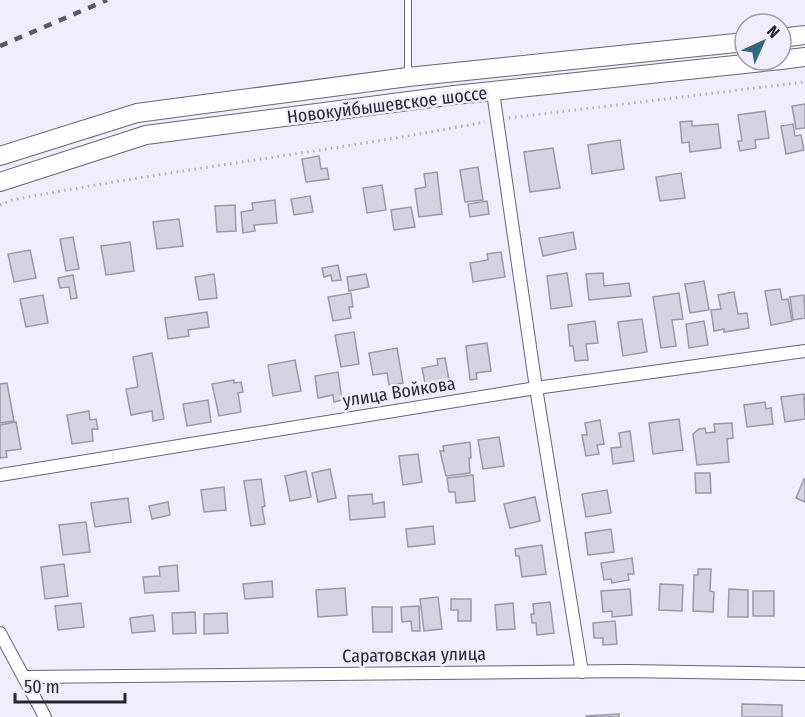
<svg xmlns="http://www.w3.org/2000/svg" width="805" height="717" font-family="'Fira Sans Condensed',sans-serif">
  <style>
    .building { fill: #d6d2e3; stroke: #9d99a9; stroke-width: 1.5 }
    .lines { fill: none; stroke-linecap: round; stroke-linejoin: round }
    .lane-casing { stroke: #696575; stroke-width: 8 }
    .street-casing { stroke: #696575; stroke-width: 14 }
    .primary-casing { stroke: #696575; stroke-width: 20 }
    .path { stroke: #b3afbd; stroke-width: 3; stroke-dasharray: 1.5 4.5; stroke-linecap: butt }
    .lane { stroke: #fff; stroke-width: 6 }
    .street { stroke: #fff; stroke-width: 12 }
    .primary { stroke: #fff; stroke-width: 18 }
    .rail { stroke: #5c5963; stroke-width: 4.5; stroke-dasharray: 8 8; stroke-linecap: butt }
    .labels { text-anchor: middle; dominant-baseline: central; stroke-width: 5; stroke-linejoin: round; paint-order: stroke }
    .street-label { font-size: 18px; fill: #29272e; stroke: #f1ecfe }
  </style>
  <rect width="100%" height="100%" fill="#f1ecfe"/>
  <g class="building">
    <path d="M805,104V128L796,129L792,106Z"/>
    <path d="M765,111L769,138L755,140L756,148L740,151L738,141H742L738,115Z"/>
    <path d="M692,121V126L718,124L721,148L690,152L689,142L682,143L680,122Z"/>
    <path d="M793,124L795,136L801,135L804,150L786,154L781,126Z"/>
    <path d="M620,140L624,169L592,174L588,145Z"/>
    <path d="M553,148L560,188L530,192L524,152Z"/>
    <path d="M319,156L321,169L327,168L329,179L306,182L302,159Z"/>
    <path d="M478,167L483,200L465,202L460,170Z"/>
    <path d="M437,172L442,214L419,217L415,189L426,187L424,174Z"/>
    <path d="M681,173L685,198L660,201L656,177Z"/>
    <path d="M382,185L386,210L367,213L363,188Z"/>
    <path d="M310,196L313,212L294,215L291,199Z"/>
    <path d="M275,200L277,223L254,225L255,231L243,233L241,212L253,210L252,203Z"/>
    <path d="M487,201L489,214L470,217L468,204Z"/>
    <path d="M235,205L236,231L217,232L215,206Z"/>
    <path d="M411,207L415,227L394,230L391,210Z"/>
    <path d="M179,219L183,246L157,249L153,222Z"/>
    <path d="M573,232L576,249L543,256L539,238Z"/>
    <path d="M73,237L79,269L66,271L60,239Z"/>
    <path d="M130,242L134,271L106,275L101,246Z"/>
    <path d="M30,250L36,278L14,282L8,254Z"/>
    <path d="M501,252L505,277L473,282L470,263L488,260L487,254Z"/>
    <path d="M338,265L341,280L332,281L331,275L324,277L322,268Z"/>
    <path d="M567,273L572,306L551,309L547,276Z"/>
    <path d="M603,273L604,286L629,283L631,296L589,300L586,274Z"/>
    <path d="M214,274L217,298L199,300L195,277Z"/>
    <path d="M366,274L369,287L349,291L347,277Z"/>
    <path d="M73,275L77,298L71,299L69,287L60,288L58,278Z"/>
    <path d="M704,281L709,310L690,313L685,284Z"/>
    <path d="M780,289L782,300L788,299L792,321L771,325L765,291Z"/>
    <path d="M734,292L738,314L747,313L749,328L724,332V329L714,331L711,310L721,309L718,295Z"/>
    <path d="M351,293L353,307H349L351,318L333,321L328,297Z"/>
    <path d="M679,293L683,319L672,320L676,346L661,348L653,297Z"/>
    <path d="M43,295L48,323L26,327L20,299Z"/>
    <path d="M804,295L805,318L793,320L790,297Z"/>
    <path d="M207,312L209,327L188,330L189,336L168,339L165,318Z"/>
    <path d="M642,319L647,352L623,356L618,322Z"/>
    <path d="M595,321L598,343L586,344L588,360L575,361L573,346H570L568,325Z"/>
    <path d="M704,321L708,345L689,348L686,324Z"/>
    <path d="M354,332L359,364L341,367L335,335Z"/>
    <path d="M487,343L491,371L476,373L477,379L470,380L466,346Z"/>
    <path d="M397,348L403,383L389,385L387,373L373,375L369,353Z"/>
    <path d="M152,353L164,419L153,421L152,411L131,415L126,389L138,387L133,357Z"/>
    <path d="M445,358L449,380L425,383L422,368L438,365L437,359Z"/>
    <path d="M295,360L301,391L273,396L268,365Z"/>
    <path d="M338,372L342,400L334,402L333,395L318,398L315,376Z"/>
    <path d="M234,380V383L241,382L243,392L238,393L241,412L219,416L212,384Z"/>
    <path d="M7,383L14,421L0,423V384Z"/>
    <path d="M804,394L805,419L785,422L781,397Z"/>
    <path d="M208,400L211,422L187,426L183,404Z"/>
    <path d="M765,402L766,409L771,408L773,424L747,427L744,405Z"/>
    <path d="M89,411L90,420L96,419L98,429H92L93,441L72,444L67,415Z"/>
    <path d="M679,419L683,450L653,454L649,423Z"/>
    <path d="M600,420L604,444L597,445L599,454L586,456L582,435H587L585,423Z"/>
    <path d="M16,422L21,449L6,451L7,457L0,458V425Z"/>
    <path d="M732,423L733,438L727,439L729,462L697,465L693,434L699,429L705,428L706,433L715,432L714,424Z"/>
    <path d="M630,431L634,461L613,464L611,448L621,447L619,433Z"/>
    <path d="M499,437L504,466L483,469L478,440Z"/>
    <path d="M470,442L471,458H469L470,473L446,476L440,451H444L443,446Z"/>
    <path d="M418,454L422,482L403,485L399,456Z"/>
    <path d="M330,469L336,498L318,502L312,473Z"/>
    <path d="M306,471L311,497L290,501L285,476Z"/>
    <path d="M695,473H710L711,493H696Z"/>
    <path d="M473,475L475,501L456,503L455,492H449L447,478Z"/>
    <path d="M261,479L265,506L262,507L265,524L251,526L244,481Z"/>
    <path d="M804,479L805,480V502L796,498Z"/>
    <path d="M224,487L226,510L204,512L201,490Z"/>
    <path d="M607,490L611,513L586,517L582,494Z"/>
    <path d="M372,494L373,504L384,502L385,517L350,520L348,496Z"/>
    <path d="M535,497L540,521L510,528L504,504Z"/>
    <path d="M128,498L131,522L95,527L91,503Z"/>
    <path d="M168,502L170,515L152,519L149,506Z"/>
    <path d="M86,522L90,552L63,555L59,525Z"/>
    <path d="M433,526L435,544L408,547L406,529Z"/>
    <path d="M611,529L614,552L588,555L585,533Z"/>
    <path d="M542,545L546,574L522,577L519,556H516L515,549Z"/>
    <path d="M632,558L634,574H628L629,580L612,583L611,579L604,580L601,563Z"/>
    <path d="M64,564L68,596L45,599L41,567Z"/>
    <path d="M177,565L179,591L145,593L143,577L160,576L159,567Z"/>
    <path d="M698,569H711L710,591L714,592L713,612L693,611L694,575H698Z"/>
    <path d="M272,581L273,597L245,599L243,584Z"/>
    <path d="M660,584L683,585L682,611L659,610Z"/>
    <path d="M345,588L347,615L318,617L316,590Z"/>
    <path d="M630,589L632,615L612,617V611L603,612L601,591Z"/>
    <path d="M729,589L748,590V617H728Z"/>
    <rect x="753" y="591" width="21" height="25"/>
    <path d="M438,597L442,629L424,631L420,599Z"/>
    <path d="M451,599H471V621H458V610H451Z"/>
    <path d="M550,602L554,633L537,635L536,623H532L531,614H534L533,604Z"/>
    <path d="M81,603L84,627L58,630L55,606Z"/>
    <path d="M513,603L515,629L497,630L495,605Z"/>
    <path d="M419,606L420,631H412L411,621L402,622L401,607Z"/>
    <path d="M372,607H392V632H373Z"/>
    <path d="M195,612L196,633L173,634L172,613Z"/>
    <path d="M227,613L228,633L204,634V614Z"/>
    <path d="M153,615L155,631L132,633L130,618Z"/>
    <path d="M615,621L617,644L603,645V638H594L593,623Z"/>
    <path d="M742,704L782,705V717H742Z"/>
    <path d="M619,714V717H586V716Z"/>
  </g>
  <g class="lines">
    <g class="lane-casing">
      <path id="lane" d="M408,0V74"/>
    </g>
    <g class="street-casing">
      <g id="street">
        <path d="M493,92L536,388L582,672"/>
        <path d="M0,475L536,388L805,351"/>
        <path d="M0,633L45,717"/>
        <path d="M24,677L627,671L805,674"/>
      </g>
    </g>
    <g class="primary-casing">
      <g id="primary">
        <path d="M781,38L805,35"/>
        <path d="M781,60L805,57"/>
        <path d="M0,156L137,113L408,77L745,42"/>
        <path d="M0,182L146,135L455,95L781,60"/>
      </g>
    </g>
    <g class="path">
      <path d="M509,118L805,82"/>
      <path d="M0,205L12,200C169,170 328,152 485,122"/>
    </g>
    <use href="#lane" class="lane"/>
    <use href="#street" class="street"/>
    <use href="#primary" class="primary"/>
    <path class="rail" d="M0,46L107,0"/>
  </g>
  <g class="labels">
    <g class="street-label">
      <text transform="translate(387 105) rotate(-7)">Новокуйбышевское шоссе</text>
      <text transform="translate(399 392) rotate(-9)">улица Войкова</text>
      <text transform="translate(414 655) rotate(-1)">Саратовская улица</text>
    </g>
  </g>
  <g transform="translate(763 42) rotate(45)"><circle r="28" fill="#f1ecfe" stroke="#a19dab" stroke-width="1.5"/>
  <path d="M0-4.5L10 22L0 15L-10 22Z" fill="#2e6881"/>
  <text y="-9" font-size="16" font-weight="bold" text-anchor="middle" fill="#29272e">N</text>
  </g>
  <path d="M15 693v9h110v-9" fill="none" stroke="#29272e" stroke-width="3"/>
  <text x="24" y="693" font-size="18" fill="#29272e" stroke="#f1ecfe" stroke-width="4.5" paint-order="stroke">50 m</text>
</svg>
